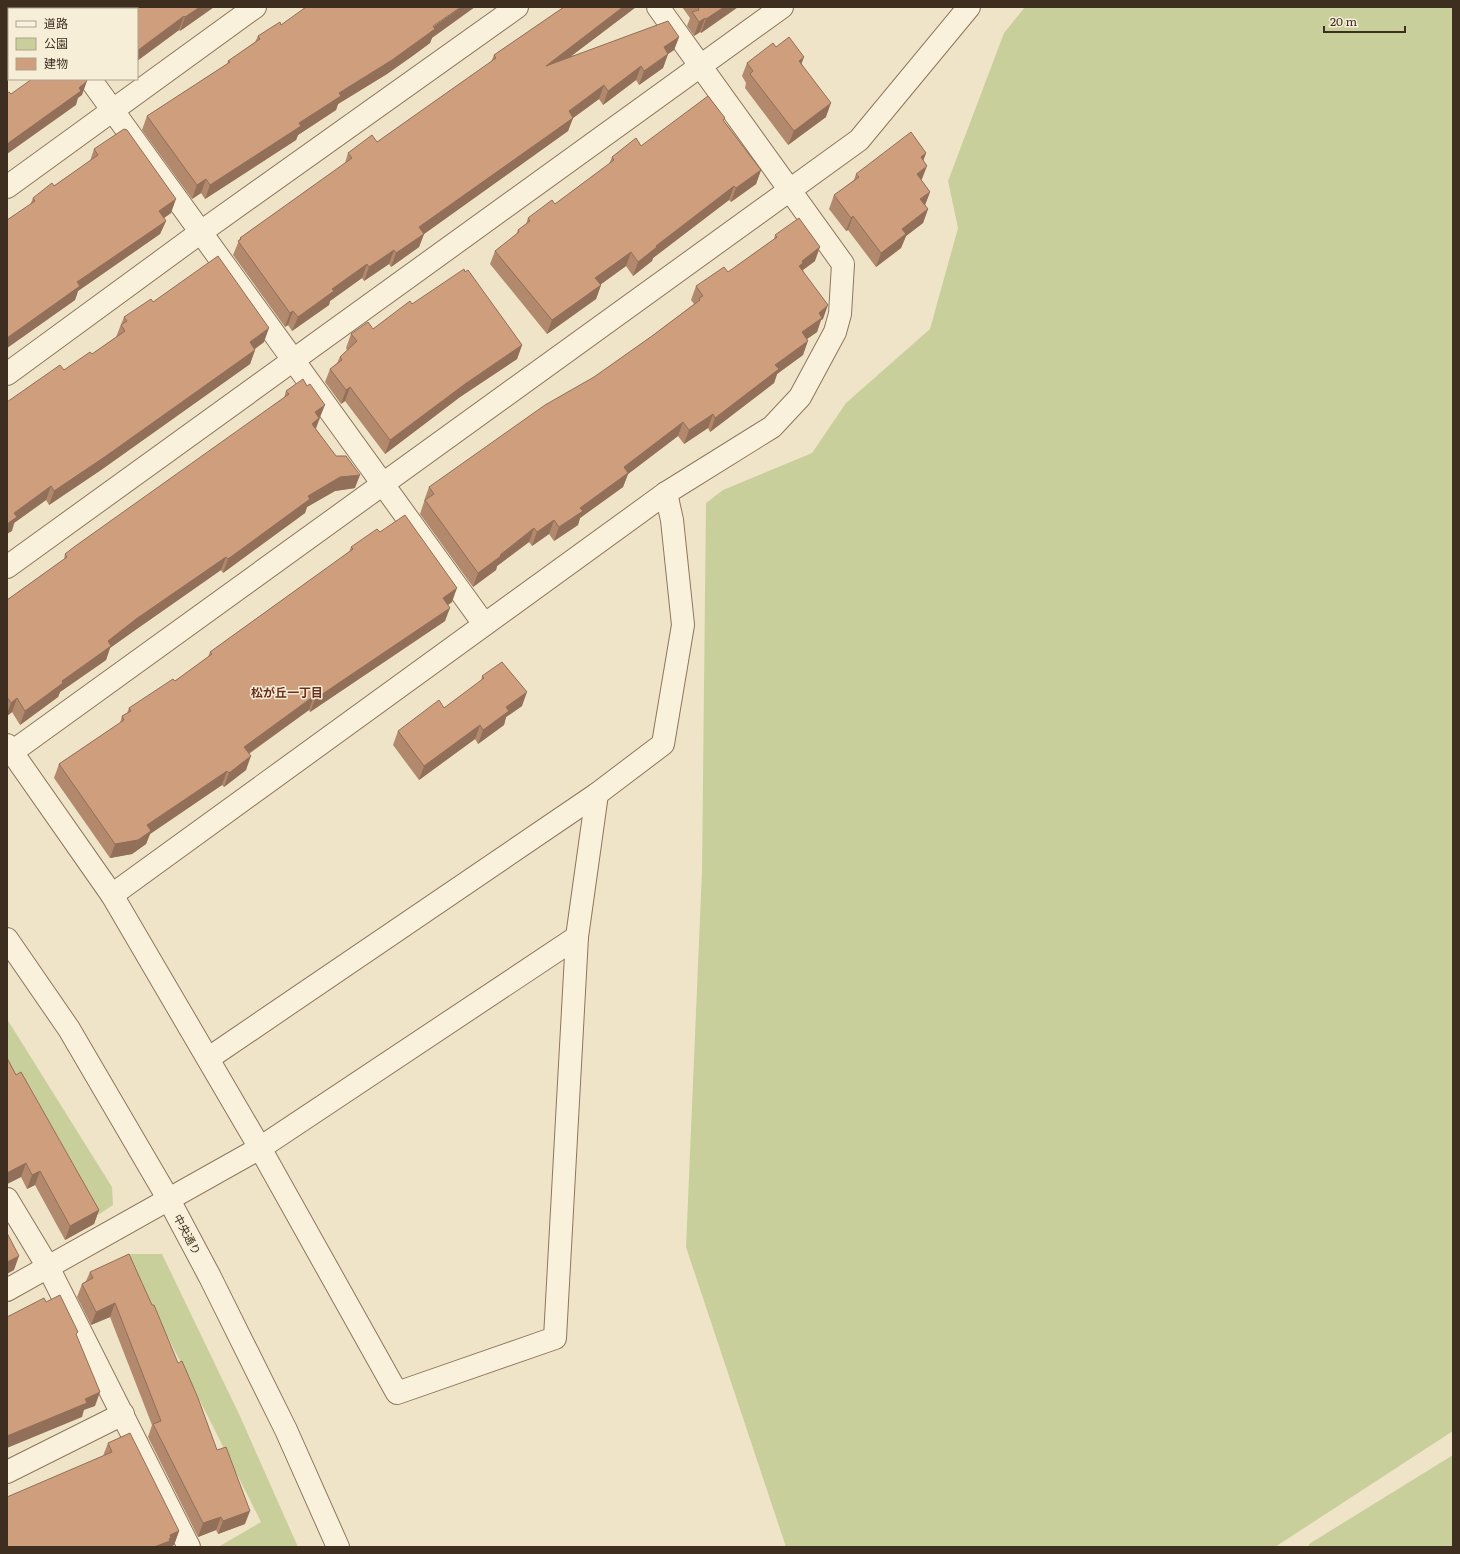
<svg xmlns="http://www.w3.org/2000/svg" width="1460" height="1554" font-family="Literata,'Noto Sans JP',serif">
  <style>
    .green { fill: #c9cf9b }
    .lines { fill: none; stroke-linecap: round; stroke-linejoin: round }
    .minor-casing { stroke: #8d765c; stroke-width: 24 }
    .minor { stroke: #faf1dc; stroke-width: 22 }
    .wall { fill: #b2896c }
    .shaded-wall { fill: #916f58 }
    .building { fill: #cf9f7d; stroke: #916f58 }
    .labels { text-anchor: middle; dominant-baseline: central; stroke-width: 3; stroke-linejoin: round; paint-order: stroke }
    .street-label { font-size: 11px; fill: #3d2e20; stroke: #f7eed8 }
    .neighbourhood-label { font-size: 12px; font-weight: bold; fill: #6b2e1e; stroke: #f7eed8 }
  </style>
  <rect width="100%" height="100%" fill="#f0e4c8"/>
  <g class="green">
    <path d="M1025,7H1453V1431L1275,1547H786L686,1247L702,871L706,503L723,490L812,453L846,403L930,329L958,228L948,181L1004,33Z"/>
    <path d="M7,1019L112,1187L113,1205L98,1215L7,1061Z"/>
    <path d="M126,1254H162L239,1414L298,1547H218L261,1522Z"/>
    <path d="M1453,1455V1547H1309V1544Z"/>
  </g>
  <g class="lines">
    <g class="minor-casing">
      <g id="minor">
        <path d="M38,7L40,9"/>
        <path d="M70,9L73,7"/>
        <path d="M7,54L9,53"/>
        <path d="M90,79L484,624"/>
        <path d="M7,187L255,7"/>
        <path d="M7,374L201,232L517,7"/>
        <path d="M7,567L782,7"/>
        <path d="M7,745L112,895L260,1148L397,1393L555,1338L577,937L597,794"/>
        <path d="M12,752L859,140L969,7"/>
        <path d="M112,895L666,493L772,427L800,397L835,332L840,314L843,264L658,7"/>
        <path d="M7,939L69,1029L169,1200L210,1277L286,1430L338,1547"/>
        <path d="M209,1058L597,794L663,744L683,625L672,520L666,493"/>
        <path d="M7,1199L48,1267L189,1547"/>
        <path d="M7,1290L260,1148L577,937"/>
        <path d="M7,1472L123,1414"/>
      </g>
    </g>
    <use href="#minor" class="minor"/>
  </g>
  <g class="wall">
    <path d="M214,7L180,31L179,30L137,61V9Z"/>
    <path d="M564,7H636L571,56L679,37L674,50L668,54L663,68L639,85L636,80L603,105L599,99L573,118L568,131L424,234L419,247L391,267L389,264L364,281L362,278L330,301L329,305L292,331L288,325L285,327L233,255L240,238L345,163L348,153L377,142L491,62L494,55Z"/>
    <path d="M682,7H738L701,33L700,32L694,36L687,26L690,18Z"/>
    <path d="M281,25L432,38L430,43L387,74L338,104L336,110L298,135L296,140L205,199L201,193L192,199L142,130L147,116L227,64L228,61L255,42L258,36Z"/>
    <path d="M776,47L802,64L826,117L788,145L745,88L746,83L742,76L747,63Z"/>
    <path d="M724,121L761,170L756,184L731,202L729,200L653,258L652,261L633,276L626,266L600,285H601L596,299L547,334L490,264L495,251L516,235L518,230L526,224L528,218L555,204L609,164L612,157L641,146Z"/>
    <path d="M94,149L171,213L164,218L166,221L160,234L78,291L75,300L7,348V220L30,205L33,198L54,186L90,161Z"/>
    <path d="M926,153L923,161L922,179L921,180L930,192L925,205L928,209L923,223L906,236L901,248L876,267L848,230L846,231L829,209L834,195L854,180L856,174Z"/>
    <path d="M775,235L815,261L803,270L823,319L821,320L817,332L807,339L803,355L777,374L774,383L710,432L708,428L684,444L678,436L628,474L623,487L580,518L578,525L554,541L549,534L532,546L529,542L497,566L496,570L473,587L420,514L424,502V501L429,487L594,377L652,336L694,304L691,300L696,286L728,272L774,239Z"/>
    <path d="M153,302L264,342L255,349V350L250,364L101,470L49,505L46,500L14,523L12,531L64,370L92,354L116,337L124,317Z"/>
    <path d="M412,304L522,345L517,359L460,397L385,454L345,401L341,404L325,382L330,369L337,363L340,357L347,350L346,348L351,334L373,329Z"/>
    <path d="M286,391L320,419L319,420L316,429L355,488L335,491L307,507L305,513L223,573L221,570L131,633L110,648L106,660L60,692L58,697L20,725L12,712L7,716V600L64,559L65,554L284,398Z"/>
    <path d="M380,532L452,602L448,605L445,621L310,712L309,710L249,754L246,770L224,787L222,785L150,834L146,844L132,854L110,858L54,778L59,764L120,723L122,716L127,713L129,708L175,681L208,657L210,652L349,552L351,547Z"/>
    <path d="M482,676L522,706L506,717L504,725L478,744L475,739L419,780L393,745L398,731L444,708L481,681Z"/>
    <path d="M7,1058L16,1075L99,1210L94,1224L65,1240L35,1185L27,1189L21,1177L7,1184Z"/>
    <path d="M90,1272L178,1363L217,1450L245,1524L218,1534L216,1530L198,1537L148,1437L152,1425L110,1317L91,1325L77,1297L82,1284L86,1281Z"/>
    <path d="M108,1443L179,1531L174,1545L170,1547H7L103,1456Z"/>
  </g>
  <g class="shaded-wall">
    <path d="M200,7H214L180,31L185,17Z"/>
    <path d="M461,7H475L432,38L430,43L414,55L387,74L338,104L336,110L298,135L296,140L205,199L210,185L299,123L339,93Z"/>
    <path d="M623,7H636L541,79L546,66Z"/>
    <path d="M724,7H738L701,33L706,19Z"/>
    <path d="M184,16L179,30L137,61V51Z"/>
    <path d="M705,18L700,32L694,36L699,22Z"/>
    <path d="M679,37L674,50L668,54L663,68L639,85L644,71L664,47Z"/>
    <path d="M804,57L799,71V61Z"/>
    <path d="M641,66L636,80L603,105L608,91Z"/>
    <path d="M87,81L82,95L78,98L76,105L7,154V144Z"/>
    <path d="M604,85L599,99L573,118L568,131L424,234L419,247L391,267L396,253L419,227L569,111Z"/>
    <path d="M831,103L826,117L788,145L794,131Z"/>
    <path d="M926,153L921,167V157Z"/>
    <path d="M927,166L922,179L912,188L917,174Z"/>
    <path d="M761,170L756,184L731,202L736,188Z"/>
    <path d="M206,179L201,193L192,199L197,185Z"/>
    <path d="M734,186L729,200L653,258L652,261L633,276L638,262L656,246Z"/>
    <path d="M930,192L925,205L920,199Z"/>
    <path d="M176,199L171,213L154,225L159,211Z"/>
    <path d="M928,209L923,223L906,236L901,248L876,267L881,253L902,229Z"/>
    <path d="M853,216L848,230L846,231L851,218Z"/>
    <path d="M166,221L160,234L78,291L75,300L7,348V338L77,282Z"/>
    <path d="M820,247L815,261L800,272L794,280L802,261Z"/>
    <path d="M394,250L389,264L364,281L369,267Z"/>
    <path d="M631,252L626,266L590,292L595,278Z"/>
    <path d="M367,264L362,278L330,301L329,305L292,331L298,317L332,289Z"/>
    <path d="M601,285L596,299L547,334L552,320Z"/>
    <path d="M828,305L823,319L821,320L817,332L797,346L802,332L819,313Z"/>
    <path d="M293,311L288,325L285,327L290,313Z"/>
    <path d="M269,328L264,342L245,356L250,342Z"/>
    <path d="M808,341L803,355L777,374L774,383L710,432L715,418L775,365Z"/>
    <path d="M522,345L517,359L460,397L385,454L390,440L465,384Z"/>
    <path d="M255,350L250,364L101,470L49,505L54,491Z"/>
    <path d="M350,387L345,401L341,404L346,390Z"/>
    <path d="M325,405L314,432L307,437L315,412Z"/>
    <path d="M713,414L708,428L684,444L689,430Z"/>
    <path d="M683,422L678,436L628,474L623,487L580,518L578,525L554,541L559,527L580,508L624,467Z"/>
    <path d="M360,475L355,488L335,491L307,507L305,513L223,573L228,559L308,496L340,477Z"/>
    <path d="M51,486L46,500L14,523L12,531L7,534V524L14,513Z"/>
    <path d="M554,520L549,534L532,546L537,532Z"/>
    <path d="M534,528L529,542L497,566L496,570L473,587L478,573L500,555Z"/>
    <path d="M226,557L221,570L131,633L110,648L106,660L60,692L58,697L20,725L25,711L108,641L136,619Z"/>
    <path d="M457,588L452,602L438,612L443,598Z"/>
    <path d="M450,608L445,621L310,712L315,699Z"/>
    <path d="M527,692L522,706L506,717L504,725L478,744L483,730L506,707Z"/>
    <path d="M314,696L309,710L238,761L244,747Z"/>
    <path d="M17,698L12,712L7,716V714L11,703Z"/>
    <path d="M480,725L475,739L419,780L424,766Z"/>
    <path d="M251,756L246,770L224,787L229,773Z"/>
    <path d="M227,771L222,785L150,834L146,844L132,854L110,858L115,844L147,825Z"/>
    <path d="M26,1163L21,1177L7,1184V1173Z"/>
    <path d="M40,1171L35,1185L27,1189L32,1175Z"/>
    <path d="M99,1210L94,1224L65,1240L70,1226Z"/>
    <path d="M19,1256L14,1270L7,1274V1262Z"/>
    <path d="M115,1303L110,1317L91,1325L96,1312Z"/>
    <path d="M100,1392L95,1406L84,1410L82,1417L7,1448V1436L85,1399Z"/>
    <path d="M250,1511L245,1524L218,1534L223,1521Z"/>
    <path d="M221,1517L216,1530L198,1537L203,1523Z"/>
    <path d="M179,1531L174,1545L170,1547H154L170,1535Z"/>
  </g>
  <g class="building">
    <path d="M131,7H200L185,17L184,16L137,51V9H129Z"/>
    <path d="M306,7H461L433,26L435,29L392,60L339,93L341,96L299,123L301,126L210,185L206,179L197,185L147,116L230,62L228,61L260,39L258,36L280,22L281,25Z"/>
    <path d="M564,7H623L546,66L668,21L679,37L664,47L668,54L644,71L641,66L608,91L604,85L569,111L573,118L419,227L424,234L396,253L394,250L369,267L367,264L332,289L334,291L298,317L293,311L290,313L238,241L241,239L240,238L352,158L348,153L372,135L377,142L496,58L494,55Z"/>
    <path d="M698,7H724L706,19L705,18L699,22L692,12L699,10Z"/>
    <path d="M789,37L804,57L799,61L831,103L794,131L750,74L753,71L747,63L773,43L776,47Z"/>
    <path d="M32,79H86L87,81L79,88L81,91L7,144V93L9,92L11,94Z"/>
    <path d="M708,96L725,118L723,120L761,170L736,188L734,186L656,246L657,247L638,262L631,252L595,278L601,285L552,320L495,251L519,232L518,230L530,221L528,218L552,200L555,204L614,160L612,157L636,138L641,146Z"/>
    <path d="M124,129L127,130L176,199L159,211L166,221L77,282L80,286L7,338V220L35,201L33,198L52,183L54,186L98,155L94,149Z"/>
    <path d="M911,132L926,153L921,157L927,166L917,174L930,192L920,199L928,209L902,229L906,234L881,253L853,216L851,218L834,195L859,177L856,174Z"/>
    <path d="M799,218L820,247L802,261L803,263L799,266L828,305L819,313L822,318L802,332L808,341L775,365L779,369L715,418L713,414L689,430L683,422L624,467L628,473L580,508L583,511L559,527L554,520L537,532L534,528L500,555L501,556L478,573L425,500L434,494L429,487L545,405L594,377L652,336L700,300L699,298L703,296L696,286L724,267L728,272L777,237L775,235Z"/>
    <path d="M218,256L269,328L250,342L255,350L106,456L54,491L51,486L14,513L17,517L7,524V402L60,365L64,370L90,352L92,354L125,331L121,325L127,321L124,317L151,299L153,302Z"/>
    <path d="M464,269L465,272L468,270L522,345L465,384L390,440L350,387L346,390L330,369L342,360L340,357L357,341L351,334L368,322L373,329L410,301L412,304Z"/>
    <path d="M303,379L307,386L310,384L325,405L315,412L319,418L312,424L336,456H346L360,475L340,477L308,496L310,499L228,559L226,557L136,619L108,641L111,646L62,681L63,683L25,711L17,698L11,703L7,697V600L67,557L65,554L74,547L289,394L286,391Z"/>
    <path d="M405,515L457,588L443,598L450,608L315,699L314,696L244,747L251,756L229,773L227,771L147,825L151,831L138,840L115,844L59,764L124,720L122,716L131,711L129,708L173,679L175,681L212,654L210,652L353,549L351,547L377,529L380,532Z"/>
    <path d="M502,662L527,692L506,707L509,711L483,730L480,725L424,766L398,731L439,700L444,708L484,678L482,676Z"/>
    <path d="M7,1058L16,1075L21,1072L99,1210L70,1226L40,1171L32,1175L26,1163L7,1173V1136H8L7,1135Z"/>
    <path d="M7,1233L19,1256L7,1262Z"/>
    <path d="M129,1254L152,1305H154L178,1363L182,1361L198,1398L217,1450L226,1447L250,1511L223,1521L221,1517L203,1523L153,1424L161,1421L115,1303L96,1312L82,1284L93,1278L90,1272Z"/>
    <path d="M60,1295L78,1332L76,1334L100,1392L85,1399L87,1403L7,1436V1317L44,1298L46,1302Z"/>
    <path d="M130,1433L179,1531L170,1535L171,1538L169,1539L170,1541L154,1547H7V1497L112,1452L108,1443Z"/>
  </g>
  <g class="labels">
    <g class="street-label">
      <text transform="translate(188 1234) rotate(62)">中央通り</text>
    </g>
    <g class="neighbourhood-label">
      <text x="287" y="692">松が丘一丁目</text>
    </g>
  </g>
  <rect width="1460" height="1554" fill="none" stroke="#3d2e20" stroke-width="16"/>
  <rect x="8" y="8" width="130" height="72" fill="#f7eed8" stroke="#ada18e"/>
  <rect x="16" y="21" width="20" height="6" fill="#faf1dc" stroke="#ada18e"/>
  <text x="44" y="28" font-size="12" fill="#3d2e20">道路</text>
  <rect x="16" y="38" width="20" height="12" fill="#c9cf9b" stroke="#ada18e"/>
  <text x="44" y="48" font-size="12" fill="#3d2e20">公園</text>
  <rect x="16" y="58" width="20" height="12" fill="#cf9f7d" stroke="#ada18e"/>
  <text x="44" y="68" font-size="12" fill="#3d2e20">建物</text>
  <path d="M1324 26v6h81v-6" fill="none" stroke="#3d2e20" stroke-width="2"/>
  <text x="1330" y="26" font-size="12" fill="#3d2e20" stroke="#f7eed8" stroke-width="3" paint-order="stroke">20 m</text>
</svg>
